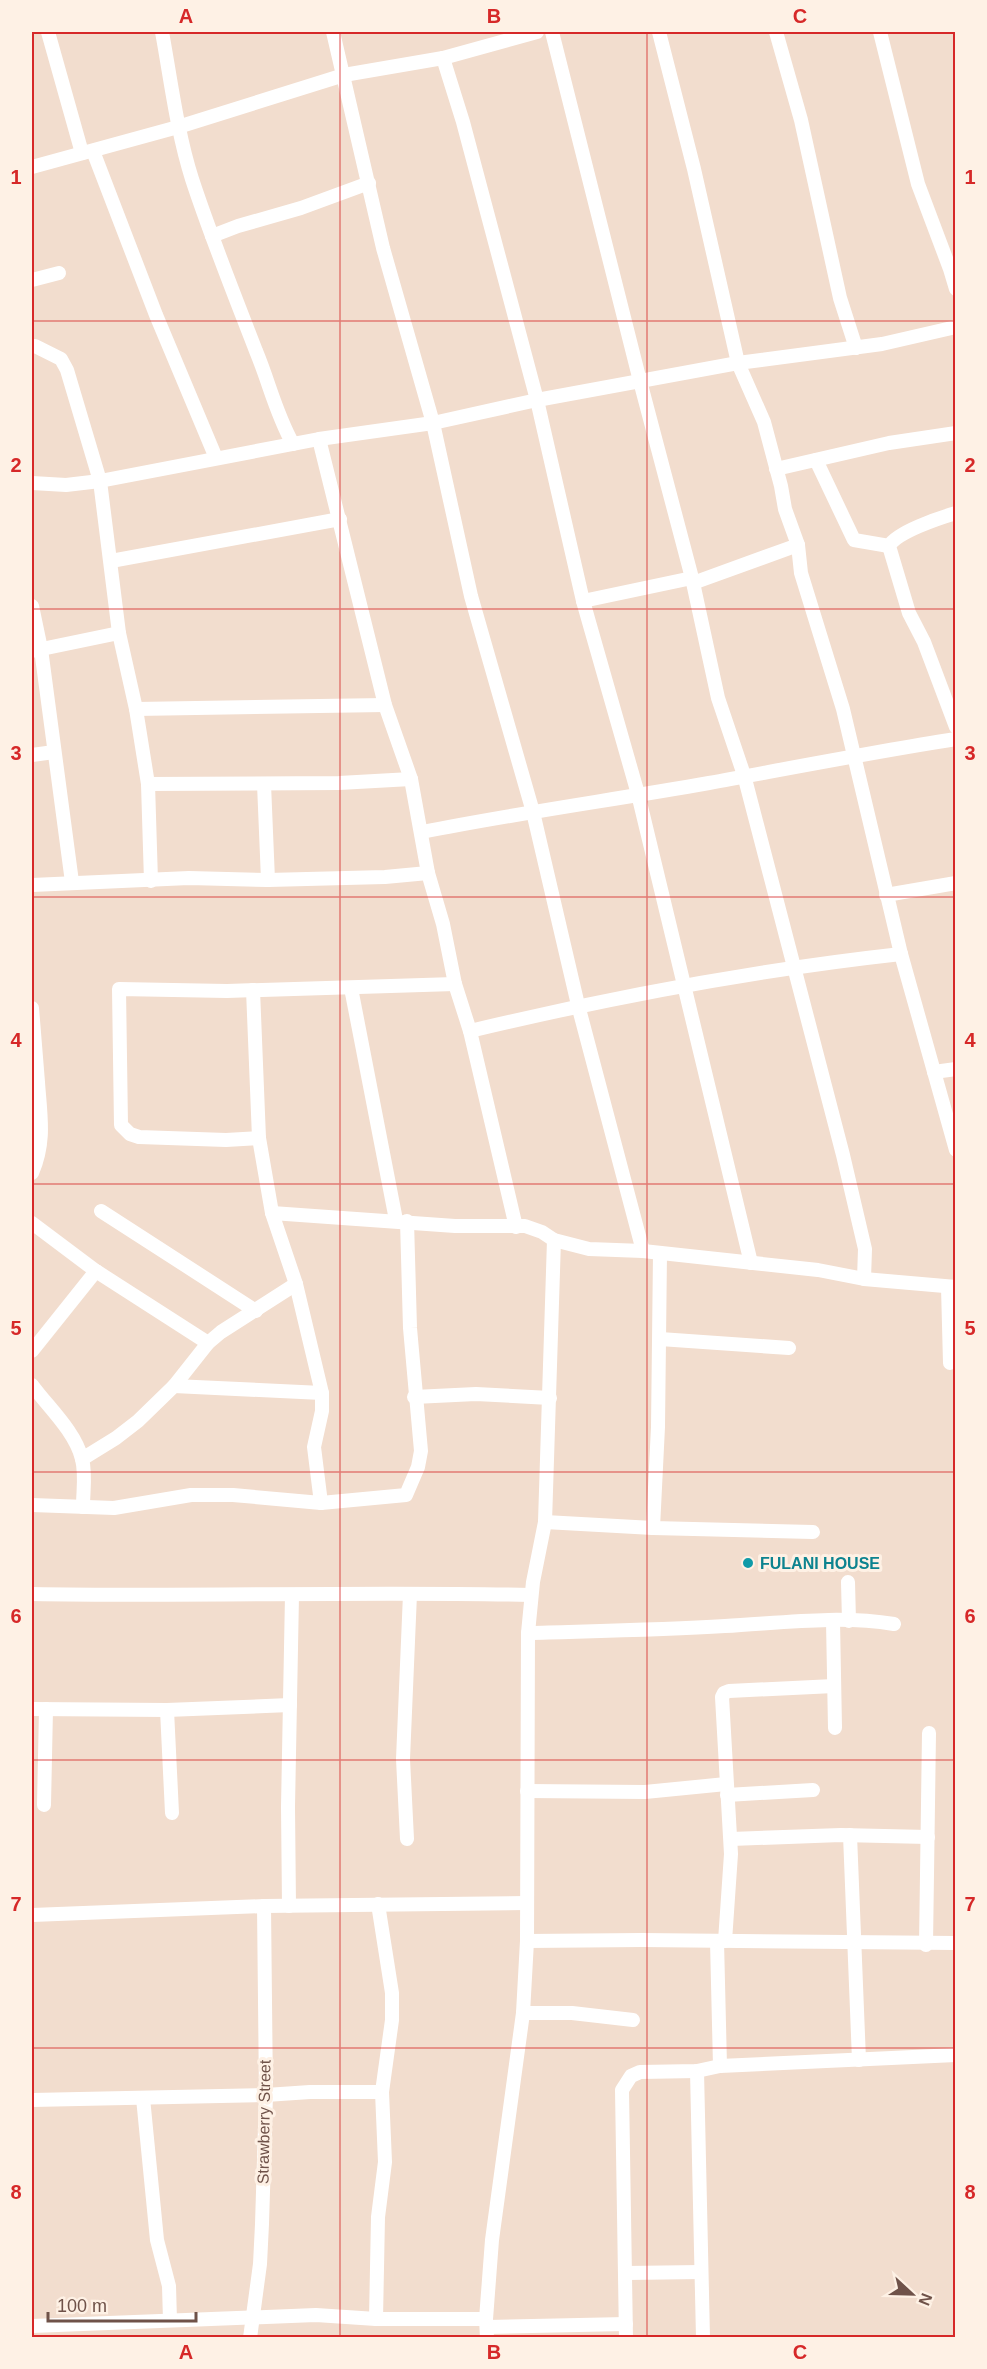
<svg xmlns="http://www.w3.org/2000/svg" width="987" height="2369" font-family="Helvetica,sans-serif">
  <style>
    .residential { fill: #f2ddce }
    .lines { fill: none; stroke-linecap: round; stroke-linejoin: round }
    .minor { stroke: #fff; stroke-width: 14 }
    .grid { fill: none; stroke: #d62828; stroke-width: 1.5; stroke-opacity: 0.55 }
    .culture-dot { fill: #0f9aa8; stroke: #fef1e5; stroke-width: 2 }
    .labels { text-anchor: middle; dominant-baseline: central; stroke-width: 6; stroke-linejoin: round; paint-order: stroke }
    .culture-label { font-size: 16px; font-weight: bold; fill: #0d838f; stroke: #fef1e5; text-anchor: start }
    .street-label { font-size: 16px; fill: #6f5249; stroke: #fef1e5 }
    .neatline { fill: none; stroke: #d62828; stroke-width: 2 }
    .grid-label { font-size: 20px; text-anchor: middle; font-weight: bold; fill: #d62828 }
  </style>
  <rect width="100%" height="100%" fill="#faeddf"/>
  <rect class="residential" x="32" y="32" width="923" height="2305"/>
  <g class="lines">
    <g class="minor">
      <path d="M48,32L82,153"/>
      <path d="M162,32C171,81 177,132 192,179C211,237 234,294 256,351C269,382 276,414 293,444"/>
      <path d="M333,32L383,248L433,423L471,596L533,812L578,1005L643,1251"/>
      <path d="M552,32L640,381L692,578L718,698L744,775L843,1155L865,1249L864,1279"/>
      <path d="M659,32L694,169L738,363L764,422L781,486L785,509L798,545L801,573L843,709L901,954L956,1150"/>
      <path d="M776,32L801,120L840,298L856,348"/>
      <path d="M880,32L918,184L950,269L956,289"/>
      <path d="M443,58L463,122L537,400L583,601L638,794L751,1263"/>
      <path d="M93,151L156,315L216,458"/>
      <path d="M32,167L178,127L344,75L443,58L537,32"/>
      <path d="M212,236L238,226L301,208L369,183"/>
      <path d="M32,280L59,273"/>
      <path d="M35,346L61,359L67,370L100,481L119,633L136,709L148,784L151,881"/>
      <path d="M319,439L385,705L411,779L428,873L443,924L455,984L470,1031L516,1227"/>
      <path d="M816,460L854,540L889,546"/>
      <path d="M776,469L889,443L956,433"/>
      <path d="M32,483L66,485L100,481L319,439L433,423L537,400L738,363L882,344L956,327"/>
      <path d="M956,513C939,518 897,532 889,546L909,613L924,642L956,727"/>
      <path d="M111,561L340,519"/>
      <path d="M693,583L798,545"/>
      <path d="M583,601L692,578"/>
      <path d="M32,606L41,649L72,882"/>
      <path d="M32,651L119,633"/>
      <path d="M136,709L385,705"/>
      <path d="M32,755L54,752"/>
      <path d="M148,784L339,783L411,779"/>
      <path d="M264,784L268,880"/>
      <path d="M422,832C517,813 613,800 709,783C791,768 873,752 956,739"/>
      <path d="M32,885L189,878L268,880L385,877L428,873"/>
      <path d="M886,895L956,883"/>
      <path d="M351,988L396,1220"/>
      <path d="M253,990L259,1138L272,1213L296,1284L322,1393V1411L314,1447L321,1503"/>
      <path d="M32,1008C34,1032 36,1057 38,1082C40,1114 46,1141 32,1173"/>
      <path d="M470,1031C612,997 756,970 901,954"/>
      <path d="M934,1072L956,1069"/>
      <path d="M259,1138L226,1140L139,1137L130,1134L121,1125L119,989L227,991L455,984"/>
      <path d="M101,1211L256,1311"/>
      <path d="M272,1213L455,1226H525L542,1232L554,1240L589,1249L643,1251L818,1270L864,1279L956,1287"/>
      <path d="M32,1223L96,1271L208,1343"/>
      <path d="M948,1287L950,1363"/>
      <path d="M660,1339L789,1348"/>
      <path d="M32,1351L96,1271"/>
      <path d="M32,1385C48,1407 75,1431 82,1459C86,1474 83,1491 83,1507"/>
      <path d="M174,1386L322,1393"/>
      <path d="M414,1397L476,1394L550,1398"/>
      <path d="M82,1459L116,1438L138,1421L174,1386L208,1343L221,1332L296,1284"/>
      <path d="M32,1505L114,1508L191,1495H233L321,1503L406,1495L418,1467L421,1451L410,1328L407,1221"/>
      <path d="M545,1522L653,1528L813,1532"/>
      <path d="M653,1528L658,1427L660,1254"/>
      <path d="M848,1582L849,1621"/>
      <path d="M32,1594C198,1597 365,1591 531,1595"/>
      <path d="M833,1621L835,1728"/>
      <path d="M528,1633C594,1631 659,1630 725,1626C781,1623 838,1615 894,1624"/>
      <path d="M32,1709L167,1710L290,1705"/>
      <path d="M167,1710L172,1813"/>
      <path d="M527,1791L645,1792L726,1784"/>
      <path d="M727,1795L813,1790"/>
      <path d="M44,1805L46,1709"/>
      <path d="M850,1835L859,2060"/>
      <path d="M407,1839L403,1759L410,1594"/>
      <path d="M731,1839L841,1835L928,1837"/>
      <path d="M289,1906L288,1807L292,1595"/>
      <path d="M32,1915L264,1906L527,1903"/>
      <path d="M527,1941L642,1940L956,1943"/>
      <path d="M717,1941L720,2066"/>
      <path d="M725,1941L731,1854L722,1697L724,1693L729,1691L834,1686"/>
      <path d="M926,1945L929,1733"/>
      <path d="M523,2013H572L633,2020"/>
      <path d="M697,2071L703,2338"/>
      <path d="M143,2098L157,2240L169,2286L170,2320"/>
      <path d="M32,2100L266,2095L310,2092H382"/>
      <path d="M626,2273L701,2272"/>
      <path d="M376,2319L378,2217L385,2162L382,2092L392,2020V1993L378,1904"/>
      <path d="M32,2326L316,2315L376,2319H486"/>
      <path d="M487,2327L626,2324"/>
      <path d="M250,2338L260,2264L262,2224L266,2095L264,1906"/>
      <path d="M487,2338L486,2319L492,2240L523,2013L527,1941L528,1633L533,1582L545,1522L554,1240"/>
      <path d="M626,2338L622,2090L631,2076L640,2072L697,2071L720,2066L956,2055"/>
    </g>
  </g>
  <path class="grid" d="M340,32V2338M647,32V2338M32,321H956M32,609H956M32,897H956M32,1184H956M32,1472H956M32,1760H956M32,2048H956"/>
  <circle class="culture-dot" cx="748" cy="1563" r="6"/>
  <g class="labels">
    <g class="culture-label">
      <text x="760" y="1563">FULANI HOUSE</text>
    </g>
    <g class="street-label">
      <text transform="translate(264 2122) rotate(-89)">Strawberry Street</text>
    </g>
  </g>
  <rect width="987" height="2369" fill="none" stroke="#fef1e5" stroke-width="66"/>
  <g transform="translate(912 2294) rotate(112)" stroke="#fef1e5" stroke-width="4.5" paint-order="stroke">
  <path d="M0-4.5L10 22L0 15L-10 22Z" fill="#6f5249"/>
  <text y="-9" font-size="16" font-weight="bold" text-anchor="middle" fill="#6f5249">N</text>
  </g>
  <path d="M48 2312v9h148v-9" fill="none" stroke="#6f5249" stroke-width="3"/>
  <text x="57" y="2312" font-size="18" fill="#6f5249" stroke="#fef1e5" stroke-width="4.5" paint-order="stroke">100 m</text>
  <rect x="33" y="33" width="921" height="2303" class="neatline"/>
  <g class="grid-label">
    <text x="186" y="23">A</text>
    <text x="494" y="23">B</text>
    <text x="800" y="23">C</text>
    <text x="16" y="184">1</text>
    <text x="970" y="184">1</text>
    <text x="16" y="472">2</text>
    <text x="970" y="472">2</text>
    <text x="16" y="760">3</text>
    <text x="970" y="760">3</text>
    <text x="16" y="1047">4</text>
    <text x="970" y="1047">4</text>
    <text x="16" y="1335">5</text>
    <text x="970" y="1335">5</text>
    <text x="16" y="1623">6</text>
    <text x="970" y="1623">6</text>
    <text x="16" y="1911">7</text>
    <text x="970" y="1911">7</text>
    <text x="16" y="2199">8</text>
    <text x="970" y="2199">8</text>
    <text x="186" y="2359">A</text>
    <text x="494" y="2359">B</text>
    <text x="800" y="2359">C</text>
  </g>
</svg>
